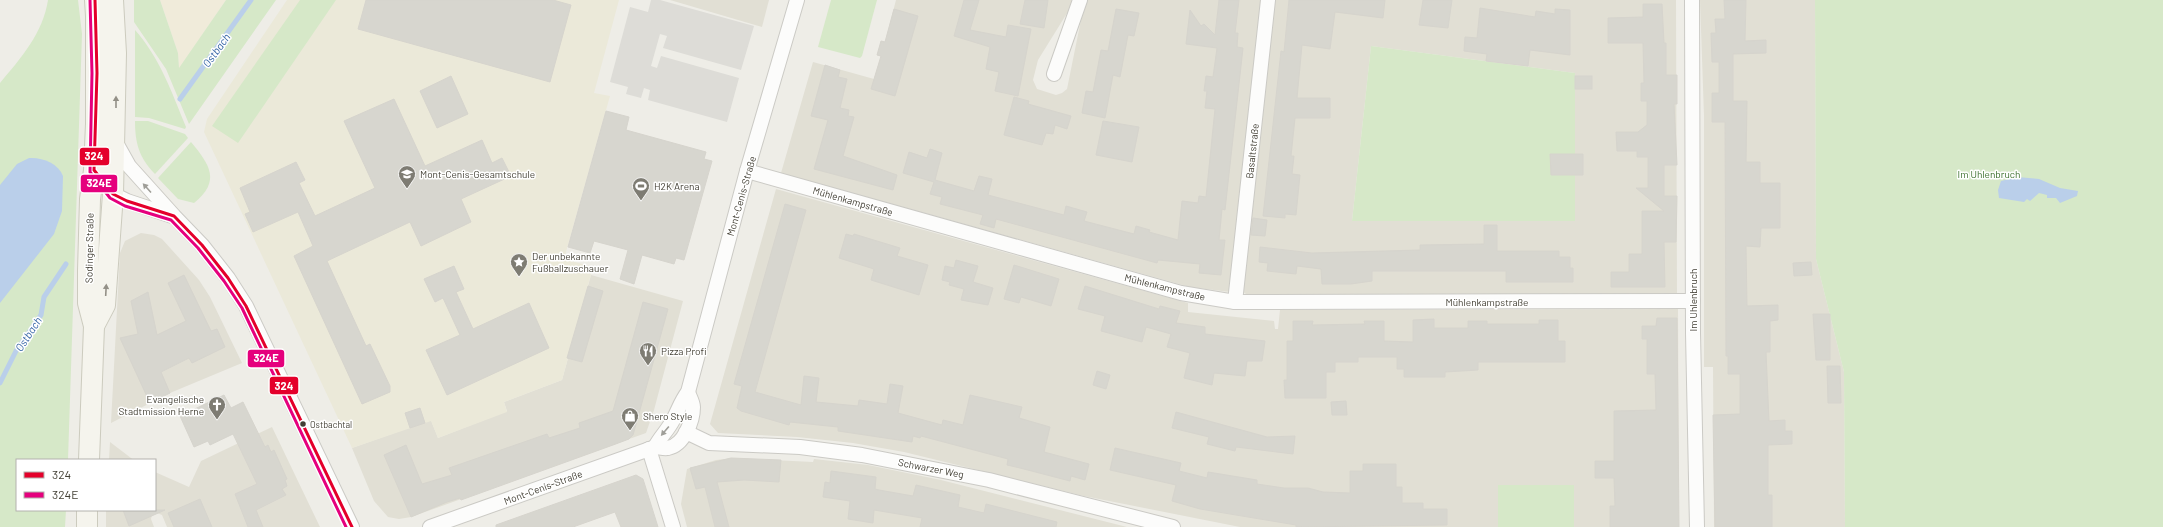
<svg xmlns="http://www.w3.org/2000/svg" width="2163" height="527" font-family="Barlow,sans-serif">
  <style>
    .residential { fill: #e1dfd4; fill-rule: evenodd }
    .commercial { fill: #f0ebda }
    .education { fill: #ebe9d9 }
    .green { fill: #d6e8c8 }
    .parking { fill: #dddcd7 }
    .water { fill: #bacfea }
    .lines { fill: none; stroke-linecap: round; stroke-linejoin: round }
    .stream { stroke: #bacfea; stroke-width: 5 }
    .building { fill: #d7d6cf; stroke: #d6d4cd }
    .street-casing { stroke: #cbcac5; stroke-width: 16 }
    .secondary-casing { stroke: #cccbbe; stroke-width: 22 }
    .street { stroke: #fcfcfb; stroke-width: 14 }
    .secondary { stroke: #f5f4ed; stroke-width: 20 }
    .bus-1-casing { stroke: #fff; stroke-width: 6 }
    .bus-2-casing { stroke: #fff; stroke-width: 6 }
    .bus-1 { stroke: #e4002b; stroke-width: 3 }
    .bus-2 { stroke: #e5007d; stroke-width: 3 }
    .oneway { fill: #939087 }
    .oneway2 { fill: #9f9e98 }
    .bus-dot { fill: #423f34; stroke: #fff; stroke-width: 1.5 }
    .labels { text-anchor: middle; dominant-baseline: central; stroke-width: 3; stroke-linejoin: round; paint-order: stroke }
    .bus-label { font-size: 9px; fill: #423f34; stroke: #fff; text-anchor: start }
    .street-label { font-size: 10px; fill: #423f34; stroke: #fff }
    .poi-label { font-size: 10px; fill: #423f34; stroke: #fff; text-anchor: start }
    .park-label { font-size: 10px; fill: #3b6f2c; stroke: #fff }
    .water-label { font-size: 11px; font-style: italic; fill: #3564a6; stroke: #fff }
    .line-badge { stroke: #fff; stroke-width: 1.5 }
    .badge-label { font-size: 11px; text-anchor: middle; font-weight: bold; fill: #fff }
  </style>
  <rect width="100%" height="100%" fill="#eeede7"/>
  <g class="residential">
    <path d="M670,0H769L762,27Z"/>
    <path d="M896,0H1072L1069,10L1038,60L1033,80L1037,89L1056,95L1062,93L1067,89L1085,0H1261L1230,292L1190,287L781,173L813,62L874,79L881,56L877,55L881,41L885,42Z"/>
    <path d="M1274,0H1676L1677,296L1280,297L1246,294L1242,291ZM1371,46L1575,73V221H1352Z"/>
    <path d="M1700,0H1815L1816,259L1844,372L1845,527H1714L1713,367H1704V116Z"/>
    <path d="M776,189L1188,303V312L1274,321L1275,329H1278L1280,310L1678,309L1679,527H1574V485H1498V527H1240L1084,496L904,452L853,443L797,437L718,433L710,424Z"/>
    <path d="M141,233L154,235L162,239L199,280L210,297L242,363L170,393L111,423L120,253L125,241Z"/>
    <path d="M591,275L683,301L654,410L646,433L411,517L399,519L388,517L374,501L352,448L431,420L438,438L507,411L504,402L562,380Z"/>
    <path d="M272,427L320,527H167L162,515L157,513L152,515L151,519L154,527H106V510H155V472L189,487L201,461Z"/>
    <path d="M110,442L131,458L134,460H109Z"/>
    <path d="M734,458L813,462L814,459L868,465L941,480L1127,527H687L681,504L687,469L716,460Z"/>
  </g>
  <path class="commercial" d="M160,0H226L179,69L178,53Z"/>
  <path class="education" d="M287,0H619L594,93L610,96L564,259L593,267L562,380L504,402L507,412L438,438L431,421L352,448L204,132L207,119Z"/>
  <g class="green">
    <path d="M48,0H78L82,34L68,460H17V510H66L65,527H0V83C21,58 43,33 48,0Z"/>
    <path d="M134,0H160L178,53L179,68L226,0H276L189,124L166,69L134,22Z"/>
    <path d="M300,0H336L238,143L212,126Z"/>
    <path d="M831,0H877L862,56L860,58L818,47Z"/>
    <path d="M1815,0H2163V527H1845L1844,372L1816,259Z"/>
    <path d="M135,30C160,58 172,93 186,127L185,129L149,118L135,117Z"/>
    <path d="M1371,46L1575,73V221H1352Z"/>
    <path d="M135,121H148L185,134L188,138L155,174C139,158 135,143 135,121Z"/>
    <path d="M191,142C210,165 221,181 194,203L178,199L158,178Z"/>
    <rect x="1498" y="485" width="76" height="42"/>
  </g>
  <path class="parking" d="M651,0H660L754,26L741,70L663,48L667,36L660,34L651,66L657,68L661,56L739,78L727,122L648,100L650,90L644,88L641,98L626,94L628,87L610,82L630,7L648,12Z"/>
  <g class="water">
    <path d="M29,158C42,157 58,163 63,176L62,211L54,234L0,303V185L17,164Z"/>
    <path d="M2018,177L2039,179L2060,188L2078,191L2077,196L2060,203L2056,198H2047V195L2039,193L2030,201L2027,199L2024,202L1999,198L1998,190L2001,181Z"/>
  </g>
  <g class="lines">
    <g class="stream">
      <path d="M180,99L251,0"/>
      <path d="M0,383L16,351L41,315L44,297L66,264"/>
    </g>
  </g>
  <g class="building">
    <path d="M366,0H553L571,5L550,82L358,29Z"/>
    <path d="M964,0H979L970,30L1006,37L1008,25L1031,29L1018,96L995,91L999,72L986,69L990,47L954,36Z"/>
    <path d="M1025,0H1048L1044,28L1020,24Z"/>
    <path d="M1219,0H1239L1235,33H1238L1237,47L1243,48L1225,210L1222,209L1219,240H1225L1221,275L1199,273L1200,264L1158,260L1157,263L996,219L994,228L980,224L983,215L940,204L942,197L930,194L934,182L903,173L909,152L927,158L930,149L942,153L935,180L974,191L979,176L992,179L988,195L1064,215L1066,206L1087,212L1084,221L1134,234L1136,226L1150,230L1149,232L1178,240L1182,201L1198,203L1199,196L1206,197L1215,109L1205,108L1207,91H1204L1206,76L1213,77L1217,48L1186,44L1190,10L1201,26L1204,24L1215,35Z"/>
    <path d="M1289,0H1385L1383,18L1335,12L1330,49L1302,45L1297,98H1330V118H1295L1291,156H1294L1292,174L1300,175L1296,215L1285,214V218L1263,216L1281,51L1284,52Z"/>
    <path d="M1423,0H1452L1448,28L1419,25Z"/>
    <path d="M1724,0H1746L1745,41L1766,40V53L1733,54V101H1747L1746,162H1760V183H1780V228H1761L1760,247L1746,246L1747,306L1778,305V320L1770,321V352H1766L1769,421L1785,420V431H1792V444L1768,445V495H1772V527H1715L1713,415L1740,414V374H1728V356H1726L1725,122H1712V93H1719V62H1712L1711,33H1716L1715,19H1725Z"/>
    <path d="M1643,4H1662L1664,43H1666V75H1677V104H1674L1677,165H1664V196H1677L1676,242H1664L1665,287H1611V272H1629V254H1642V211H1664L1636,188H1648V157H1637V151H1617L1616,132H1638L1647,125V101H1641V83H1644L1643,43H1608V18L1643,17Z"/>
    <path d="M1480,8L1535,17L1536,11L1555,14V9L1570,10V55L1530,50L1528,66L1486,61L1487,54L1464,51L1465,37L1477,38Z"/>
    <path d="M894,9L918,16L895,96L871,89L881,56L877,55L881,41L885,42Z"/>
    <path d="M1116,9L1139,13L1134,36L1128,35L1120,77L1113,75L1105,118L1082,113L1086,91L1093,92L1101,50L1108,51Z"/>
    <path d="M825,65L840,70L838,77L847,79L840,108L849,110L848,116L854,117L843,156L897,175L893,190L814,169L828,120L811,116Z"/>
    <path d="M451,76L468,114L437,128L420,91Z"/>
    <rect x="1575" y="76" width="17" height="13"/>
    <path d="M1014,97L1029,101L1028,104L1071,116L1067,129L1055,125L1053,134L1046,133L1042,145L1004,135Z"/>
    <path d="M394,99L425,166L482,140L492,163L502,158L511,176L461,199L471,222L421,246L410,222L327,261L366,346L370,344L390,386V392L362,404L294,256L313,246L298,212L253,232L245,214L250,212L240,188L296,162L305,180L299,183L315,216L375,188L344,121Z"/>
    <path d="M606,111L629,117L626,130L706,152L704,159L712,161L684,260L676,258L674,264L642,255L634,284L620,279L628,250L594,241L590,253L568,247Z"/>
    <path d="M1103,121L1139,127L1132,162L1096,155Z"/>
    <path d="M1550,154H1583V175H1551Z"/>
    <path d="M785,204L806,210L755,392L801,405L804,376L819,378L816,402L858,406L859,400L887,404L890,384L903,386L898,413L942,425L943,420L963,425L970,395L1022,407L1019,418L1050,427L1044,452L1089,464L1085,480L1071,476L1070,481L1020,468L1007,465L1008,459L921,436L920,438L913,436L912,442L838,431V427L828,426L790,422L789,425L741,411L737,408L742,386L734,384Z"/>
    <path d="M1253,218L1267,220L1265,236L1251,235Z"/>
    <path d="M1484,225H1497V251H1559V257H1570V268H1573V282H1506V271H1372V281L1351,284H1322L1321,269L1297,266L1296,274L1286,273L1267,271L1268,263L1259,262L1260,247L1312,253L1420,250V245L1484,244Z"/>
    <path d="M846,234L853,236L854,234L900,248L897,256L928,265L919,295L871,280L874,269L839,258Z"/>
    <path d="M956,260L978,266L973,282L993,288L988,305L961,300L964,289L949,285L950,282L942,280L945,266L954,268Z"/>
    <path d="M1811,262L1812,275L1794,276L1793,263Z"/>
    <path d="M1014,265L1059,279L1051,306L1021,297L1019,303L1004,299Z"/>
    <path d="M454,266L464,289L456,292L473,329L529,303L549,348L447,395L426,350L460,335L443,298L435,302L424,279Z"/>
    <path d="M184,275L211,331L217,329L225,347L192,363L189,358L161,372L170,393L150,403L120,338L138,334L131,301L148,292L157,335L186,321L168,283Z"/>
    <path d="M588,286L603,291L582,362L567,358Z"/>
    <path d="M1085,286L1159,309L1160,306L1180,311L1176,323L1205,327V334L1265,341L1262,361H1247L1245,376L1214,373L1212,385L1184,378L1190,353L1167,347L1171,334L1146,327L1142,342L1101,331L1105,316L1078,309Z"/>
    <path d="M643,302L668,309L633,435L629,439L613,445L461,500L460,498L447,502L411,517L384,455L406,445L422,484L452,475L449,468L547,434L549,438L580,428L579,423L613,411Z"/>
    <path d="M1813,314H1830V360H1816Z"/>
    <path d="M1657,318H1677L1679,527H1610V506H1615L1614,478H1595V461H1614V411L1656,410L1655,374H1647V339H1642V326H1656Z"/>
    <path d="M1434,319V328H1468V321H1487V324H1539V320H1558V341H1565V362H1478V370L1445,372V377H1404V369H1397V357H1358V362H1335V372H1326V398H1285L1284,380H1287V341H1293V321H1313L1312,325L1365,324L1364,321H1384V341L1413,342V320Z"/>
    <path d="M1827,366H1840L1841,403H1828Z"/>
    <path d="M1097,371L1110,375L1106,389L1093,385Z"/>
    <path d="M224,395L231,408L243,402L265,447L268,445L271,452L274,450L287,479L285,480L287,486L282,489L286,495L256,510L263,527H248L235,494L257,484L233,434L210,445L208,441L194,447L180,416Z"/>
    <path d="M1346,401L1347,415H1332L1331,402Z"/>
    <path d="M420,408L425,423L410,428L405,413Z"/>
    <path d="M1176,412L1267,437L1295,436L1293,454L1236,447L1235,451L1207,444L1209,437L1172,428Z"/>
    <path d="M1115,448L1181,463L1179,471L1207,478L1208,472L1257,480V484L1284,488H1308L1323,492L1350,493V471H1363V464H1396V487H1402V503H1423V509H1447V525L1296,527V525L1200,509L1172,501L1176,485L1110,470Z"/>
    <path d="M731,458L781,460L779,482L744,480L717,482L729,527H715L705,487L696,489L690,468Z"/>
    <path d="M831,471L876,477L875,489L879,490L913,496L916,485L960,495L958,507L984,513L986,504L1057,522L1056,527H920L922,518L874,510L873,523L848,519L850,501L823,497L825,482L830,483Z"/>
    <path d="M636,475L643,479L658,527H621L615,512L573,527H496V525Z"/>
    <path d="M200,499L212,527H174L168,513Z"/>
    <path d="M123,510H165L129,526Z"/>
  </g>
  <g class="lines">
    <g class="street-casing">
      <g id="street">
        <path d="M1692,0L1693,333L1697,527"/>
        <path d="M1054,74L1080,0"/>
        <path d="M115,141L129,166L174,216L202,245L228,278L246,306L352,527"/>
        <path d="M94,170L113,194L127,201L172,216"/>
        <path d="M747,171L1181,293L1235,302L1693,301"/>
        <path d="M1235,302L1268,0"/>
        <path d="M686,432L709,443L800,447L862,455L989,480L1173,527"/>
        <path d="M655,447C660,437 668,430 673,420C678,411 681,401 688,392L747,171L797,0"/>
        <path d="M649,449L673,527"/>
        <path d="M430,527L655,447C659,447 664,449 668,448C684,445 693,421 693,407C693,402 689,396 688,392"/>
      </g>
    </g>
    <g class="secondary-casing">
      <g id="secondary">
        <path d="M94,326L105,305L113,194L116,53L113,0"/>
        <path d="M89,460L94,326L88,303V271L90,199L94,170L96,124V16L95,0"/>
        <path d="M87,527V510"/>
      </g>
    </g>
    <use href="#street" class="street"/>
    <use href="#secondary" class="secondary"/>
    <g class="bus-1-casing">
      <path id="bus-1" d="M95,0L97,73L94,170L113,194L127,201L174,216L202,245L228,278L246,306L352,527"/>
    </g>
    <g class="bus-2-casing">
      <path id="bus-2" d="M90,0L92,73L90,172L110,198L125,206L171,220L198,248L224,281L242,308L346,527"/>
    </g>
    <use href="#bus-1" class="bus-1"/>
    <use href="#bus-2" class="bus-2"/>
  </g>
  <defs><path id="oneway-solid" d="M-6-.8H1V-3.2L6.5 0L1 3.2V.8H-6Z"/></defs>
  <g class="oneway">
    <use href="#oneway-solid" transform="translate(116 102) rotate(-90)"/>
    <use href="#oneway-solid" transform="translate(106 290) rotate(-87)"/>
  </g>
  <g class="oneway2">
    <use href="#oneway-solid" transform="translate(147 188) rotate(-132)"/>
    <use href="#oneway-solid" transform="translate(665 431) rotate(130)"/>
  </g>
  <defs>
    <g id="school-pin" transform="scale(0.9)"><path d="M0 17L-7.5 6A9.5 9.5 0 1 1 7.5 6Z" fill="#7e7c73" stroke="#fff"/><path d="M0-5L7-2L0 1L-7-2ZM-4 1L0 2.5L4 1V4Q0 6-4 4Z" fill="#fff"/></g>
    <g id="stadium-pin" transform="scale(0.9)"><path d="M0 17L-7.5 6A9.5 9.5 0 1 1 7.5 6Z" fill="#7e7c73" stroke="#fff"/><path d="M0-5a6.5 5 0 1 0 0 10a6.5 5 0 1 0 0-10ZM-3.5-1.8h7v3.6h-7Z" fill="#fff"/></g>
    <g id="sight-pin" transform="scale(0.9)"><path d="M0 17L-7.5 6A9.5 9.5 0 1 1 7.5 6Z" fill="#7e7c73" stroke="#fff"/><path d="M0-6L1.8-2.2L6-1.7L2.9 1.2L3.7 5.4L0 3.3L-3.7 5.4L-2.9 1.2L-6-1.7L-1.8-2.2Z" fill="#fff"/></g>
    <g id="restaurant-pin" transform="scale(0.9)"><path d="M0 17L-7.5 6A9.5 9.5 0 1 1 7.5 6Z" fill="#7e7c73" stroke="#fff"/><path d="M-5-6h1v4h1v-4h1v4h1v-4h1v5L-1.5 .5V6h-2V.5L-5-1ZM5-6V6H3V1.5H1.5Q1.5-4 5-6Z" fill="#fff"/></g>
    <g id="church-pin" transform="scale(0.9)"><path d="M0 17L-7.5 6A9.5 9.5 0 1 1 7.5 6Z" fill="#7e7c73" stroke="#fff"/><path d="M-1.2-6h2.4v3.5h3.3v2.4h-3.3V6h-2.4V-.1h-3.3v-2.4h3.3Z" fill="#fff"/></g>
    <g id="shop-pin" transform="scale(0.9)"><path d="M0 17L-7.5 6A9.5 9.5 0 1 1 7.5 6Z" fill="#7e7c73" stroke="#fff"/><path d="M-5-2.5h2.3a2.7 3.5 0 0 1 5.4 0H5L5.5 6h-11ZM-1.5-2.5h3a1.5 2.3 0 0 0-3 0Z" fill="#fff"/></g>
  </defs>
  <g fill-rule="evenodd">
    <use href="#school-pin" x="407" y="174"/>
    <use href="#stadium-pin" x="641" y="186"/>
    <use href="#sight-pin" x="519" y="262"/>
    <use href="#restaurant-pin" x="648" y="351"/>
    <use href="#church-pin" x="217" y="405"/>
    <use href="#shop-pin" x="630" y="416"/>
  </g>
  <circle class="bus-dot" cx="303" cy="424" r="3.5"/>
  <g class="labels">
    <g class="bus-label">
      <text x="310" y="424">Ostbachtal</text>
    </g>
    <g class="street-label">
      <text transform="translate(1252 151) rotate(-84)">Basaltstraße</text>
      <text transform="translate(741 196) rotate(-74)">Mont-Cenis-Straße</text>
      <text transform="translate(853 201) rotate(16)">Mühlenkampstraße</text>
      <text transform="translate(89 248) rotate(-89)">Sodinger Straße</text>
      <text transform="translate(1165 287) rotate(14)">Mühlenkampstraße</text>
      <text transform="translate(1693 300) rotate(-90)">Im Uhlenbruch</text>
      <text x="1487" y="302">Mühlenkampstraße</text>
      <text transform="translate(931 468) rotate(11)">Schwarzer Weg</text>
      <text transform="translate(543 487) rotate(-20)">Mont-Cenis-Straße</text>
    </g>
    <g class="poi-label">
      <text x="420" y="174">Mont-Cenis-Gesamtschule</text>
      <text x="654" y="186">H2K Arena</text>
      <text x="532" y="256">Der unbekannte<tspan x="532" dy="12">Fußballzuschauer</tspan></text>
      <text x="661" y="351">Pizza Profi</text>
      <text x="204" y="399" text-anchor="end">Evangelische<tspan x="204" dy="12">Stadtmission Herne</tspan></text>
      <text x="643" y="416">Shero Style</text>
    </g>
    <g class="park-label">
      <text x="1989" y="174">Im Uhlenbruch</text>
    </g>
    <g class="water-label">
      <text transform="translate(216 50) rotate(-54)">Ostbach</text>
      <text transform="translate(28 334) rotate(-57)">Ostbach</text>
    </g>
  </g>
  <g class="line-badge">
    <rect x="79" y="147" width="31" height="19" rx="4" fill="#e4002b"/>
    <rect x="80" y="174" width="38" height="19" rx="4" fill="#e5007d"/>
    <rect x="247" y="349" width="38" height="19" rx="4" fill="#e5007d"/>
    <rect x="269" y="376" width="30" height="19" rx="4" fill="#e4002b"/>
  </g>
  <g class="badge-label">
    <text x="94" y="160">324</text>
    <text x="99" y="187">324E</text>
    <text x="266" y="362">324E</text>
    <text x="284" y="390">324</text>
  </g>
  <rect x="16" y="459" width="140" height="52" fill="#ffffff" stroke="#b3b2ae"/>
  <rect x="24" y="472" width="20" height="6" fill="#e4002b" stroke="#b3b2ae"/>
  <text x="52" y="479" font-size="12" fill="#423f34">324</text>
  <rect x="24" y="492" width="20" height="6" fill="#e5007d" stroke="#b3b2ae"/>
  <text x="52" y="499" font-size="12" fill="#423f34">324E</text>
</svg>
